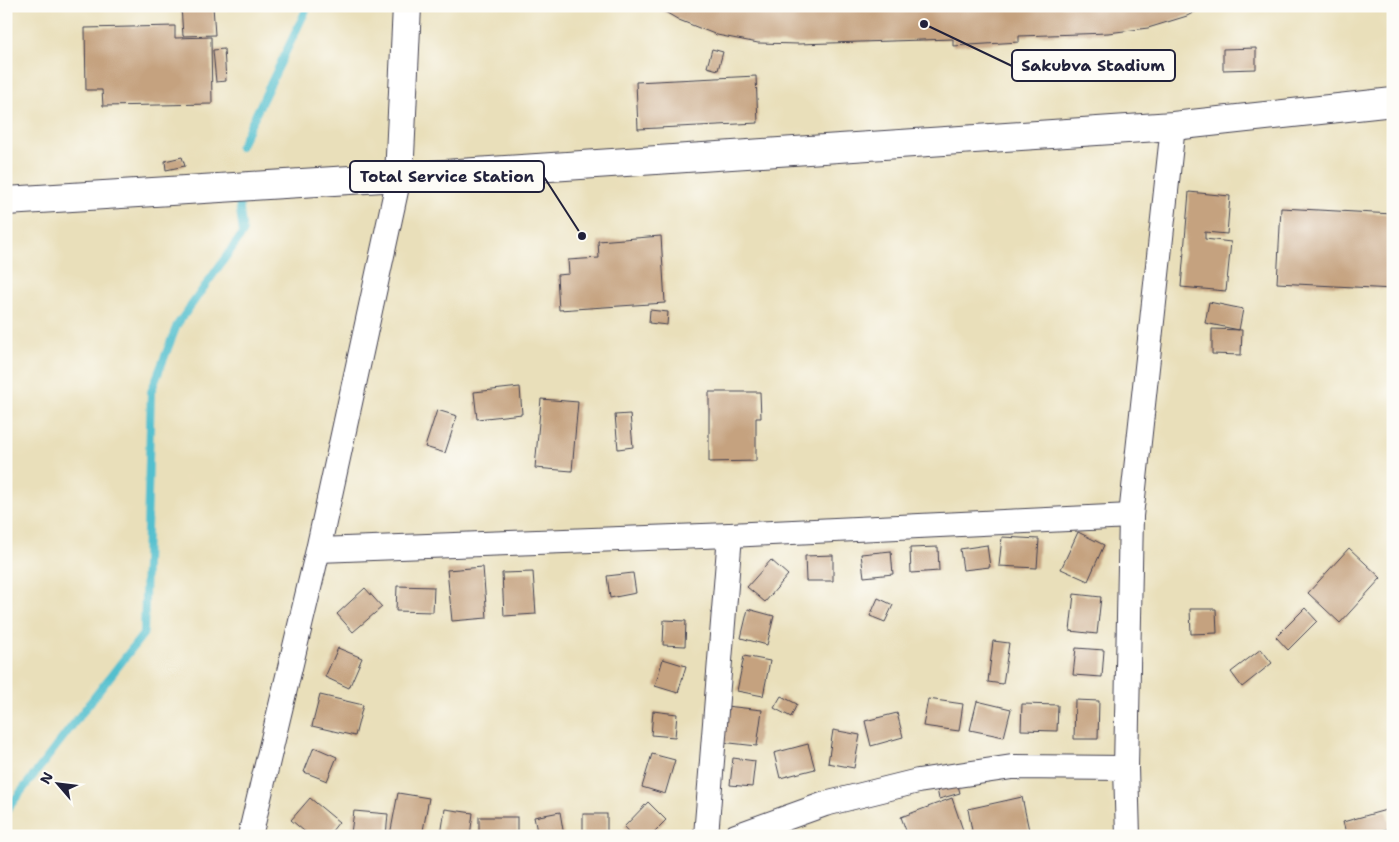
<svg xmlns="http://www.w3.org/2000/svg" width="1399" height="842" font-family="'Shantell Sans',sans-serif">
  <style>
    .lines { fill: none; stroke-linecap: round; stroke-linejoin: round }
    .stream { stroke: #53bfce; stroke-width: 8 }
    .building { fill: #c5a27f }
    .minor-casing { stroke: #403e4e; stroke-width: 26 }
    .tertiary-casing { stroke: #403e4e; stroke-width: 30 }
    .minor { stroke: #fff; stroke-width: 24 }
    .tertiary { stroke: #fff; stroke-width: 28 }
    .leader { fill: none; stroke: #22223b; stroke-width: 2 }
    .callout-dot { fill: #22223b; stroke: #fdfcf7; stroke-width: 2 }
    .callout { fill: #fdfcf7; stroke: #22223b; stroke-width: 2 }
    .callout-label { font-size: 16px; text-anchor: middle; font-weight: bold; fill: #22223b }
  </style>
  <rect width="100%" height="100%" fill="#fdfcf7"/>
  <filter id="ink" filterUnits="userSpaceOnUse"><feTurbulence type="fractalNoise" baseFrequency=".02" numOctaves="2"/><feDisplacementMap in="SourceGraphic" scale="10" xChannelSelector="R" yChannelSelector="G"/><feConvolveMatrix kernelMatrix="1 2 1 2 8 2 1 2 1" color-interpolation-filters="sRGB"/></filter>
  <filter id="wash" filterUnits="userSpaceOnUse"><feTurbulence type="fractalNoise" baseFrequency=".0096" numOctaves="4" result="noise"/><feDisplacementMap in="SourceGraphic" scale="20" xChannelSelector="R" yChannelSelector="G"/><feGaussianBlur stdDeviation="1.12" result="paint"/><feColorMatrix in="noise" values="0 0 0 0 0 0 0 0 0 0 0 0 0 0 0 0 0 1.4 0 .05"/><feComposite in="paint" operator="in"/></filter>
  <g filter="url(#wash)">
    <rect width="100%" height="100%" fill="#e9dfba"/>
    <g class="lines">
      <g class="stream">
        <path d="M240,147L308,6"/>
        <path d="M6,811L144,633L151,392L177,325L243,233L239,202"/>
      </g>
    </g>
    <g id="blocks">
      <g class="building">
        <path d="M181,6H213L215,35L183,36Z"/>
        <path d="M655,6H1206L1187,16L1148,28L1108,33L1019,36V42L953,46V39L799,44L758,43L717,35L679,20Z"/>
        <path d="M175,26V38L211,37L212,104L103,106L102,90H86L85,28Z"/>
        <path d="M1256,48V69L1223,70V49Z"/>
        <path d="M224,49L226,81L216,82L213,50Z"/>
        <path d="M712,49L723,52L718,70L707,67Z"/>
        <path d="M756,76L758,123L638,129L636,82Z"/>
        <path d="M182,157L185,166L166,170L165,161Z"/>
        <path d="M1189,192L1230,196L1227,234L1205,232V239L1231,242L1226,291L1181,287Z"/>
        <path d="M1281,208L1393,214V289L1277,283Z"/>
        <path d="M661,236L665,303L559,310L557,275L569,274L568,260L599,258L598,241Z"/>
        <path d="M1209,302L1243,309L1239,330L1205,323Z"/>
        <path d="M650,310L668,312L667,325L649,323Z"/>
        <path d="M1212,329L1242,330L1241,355L1212,354Z"/>
        <path d="M520,387L522,414L477,419L474,392Z"/>
        <path d="M709,392H760L761,418H756V461L709,462Z"/>
        <path d="M541,399L578,402L572,471L535,468Z"/>
        <path d="M437,410L457,416L445,453L425,447Z"/>
        <path d="M630,414L633,447L618,449L615,415Z"/>
        <path d="M1078,532L1104,545L1088,581L1061,569Z"/>
        <path d="M1002,537L1039,539L1037,568L999,566Z"/>
        <path d="M987,545L990,567L963,570L960,549Z"/>
        <path d="M938,547L939,571L911,573L910,548Z"/>
        <path d="M1349,548L1381,578L1340,623L1308,593Z"/>
        <path d="M891,551L893,574L864,577L861,554Z"/>
        <path d="M833,555V581H806L805,556Z"/>
        <path d="M771,560L788,575L765,602L747,587Z"/>
        <path d="M483,567L487,618L452,621L447,570Z"/>
        <path d="M533,572L536,614L504,616L502,573Z"/>
        <path d="M633,573L636,593L610,598L607,576Z"/>
        <path d="M397,586L434,587L433,612L396,611Z"/>
        <path d="M365,588L382,607L353,632L337,614Z"/>
        <path d="M1074,594L1101,597L1097,634L1070,631Z"/>
        <path d="M878,598L893,605L885,622L870,616Z"/>
        <path d="M1305,608L1317,621L1288,650L1276,637Z"/>
        <path d="M748,609L774,616L767,645L741,638Z"/>
        <path d="M1190,609H1216L1217,633L1191,634Z"/>
        <path d="M664,620L686,621L685,646L663,645Z"/>
        <path d="M993,641L1009,643L1003,684L988,682Z"/>
        <path d="M338,648L362,658L349,688L325,677Z"/>
        <path d="M1076,648L1104,650L1102,677L1073,675Z"/>
        <path d="M1261,649L1272,663L1242,687L1231,672Z"/>
        <path d="M744,656L770,661L763,696L737,691Z"/>
        <path d="M663,659L686,666L678,693L655,686Z"/>
        <path d="M320,695L363,705L355,736L312,726Z"/>
        <path d="M781,696L797,704L791,717L774,708Z"/>
        <path d="M928,699L963,704L959,731L923,726Z"/>
        <path d="M1075,700L1099,701L1098,739H1074Z"/>
        <path d="M977,701L1011,709L1004,737L970,730Z"/>
        <path d="M1022,704L1058,705L1057,731L1021,730Z"/>
        <path d="M726,706L762,710L757,746L721,742Z"/>
        <path d="M653,711L677,714L675,737L651,735Z"/>
        <path d="M897,713L903,737L871,746L865,721Z"/>
        <path d="M833,730L860,735L854,768L828,763Z"/>
        <path d="M808,744L815,769L780,778L774,753Z"/>
        <path d="M314,747L337,757L327,781L304,772Z"/>
        <path d="M652,754L675,760L665,794L642,787Z"/>
        <path d="M733,758L755,761L752,787L730,785Z"/>
        <path d="M956,778L960,793L939,799L936,784Z"/>
        <path d="M398,793L429,798L422,836L390,835Z"/>
        <path d="M1022,797L1030,835L973,836L968,809Z"/>
        <path d="M310,798L339,822L328,836H310L291,820Z"/>
        <path d="M952,798L965,836H908L901,817Z"/>
        <path d="M648,802L666,820L650,836H632L624,827Z"/>
        <path d="M445,809L473,813L470,836L441,835Z"/>
        <path d="M1386,810L1391,828L1362,836H1347L1343,822Z"/>
        <path d="M354,811L388,814L386,836L351,833Z"/>
        <path d="M560,812L564,836H538L534,817Z"/>
        <rect x="583" y="814" width="24" height="22"/>
        <rect x="479" y="817" width="38" height="19"/>
      </g>
    </g>
  </g>
  <g filter="url(#ink)">
    <use href="#blocks" fill-opacity="0" stroke="#403e4e" stroke-width="1"/>
    <g class="lines">
      <g class="minor-casing">
        <g id="minor">
          <path d="M318,550L730,535L1131,516"/>
          <path d="M250,836L318,550L399,177"/>
          <path d="M706,836L730,535"/>
          <path d="M736,836L825,804L918,781L1012,767L1126,768"/>
          <path d="M1128,836L1126,768L1131,516L1173,126"/>
        </g>
      </g>
      <g class="tertiary-casing">
        <g id="tertiary">
          <path d="M399,177L407,6"/>
          <path d="M6,201L399,177L1173,126L1393,102"/>
        </g>
      </g>
      <use href="#minor" class="minor"/>
      <use href="#tertiary" class="tertiary"/>
    </g>
  </g>
  <path class="leader" d="M924 24L1012 66M582 236L544 177"/>
  <g class="callout-dot">
    <circle cx="924" cy="24" r="5"/>
    <circle cx="582" cy="236" r="5"/>
  </g>
  <g class="callout">
    <rect x="1012" y="50" width="163" height="31" rx="5"/>
    <rect x="350" y="161" width="194" height="31" rx="5"/>
  </g>
  <g class="callout-label">
    <text x="1093" y="71">Sakubva Stadium</text>
    <text x="447" y="182">Total Service Station</text>
  </g>
  <rect width="1399" height="842" fill="none" stroke="#fdfcf7" stroke-width="25"/>
  <g transform="translate(58 784) rotate(298)" stroke="#fdfcf7" stroke-width="4" paint-order="stroke">
  <path d="M0-4L9 19L0 12L-9 19Z" fill="#22223b"/>
  <text y="-8" font-size="14" font-weight="bold" text-anchor="middle" fill="#22223b">N</text>
  </g>
</svg>
